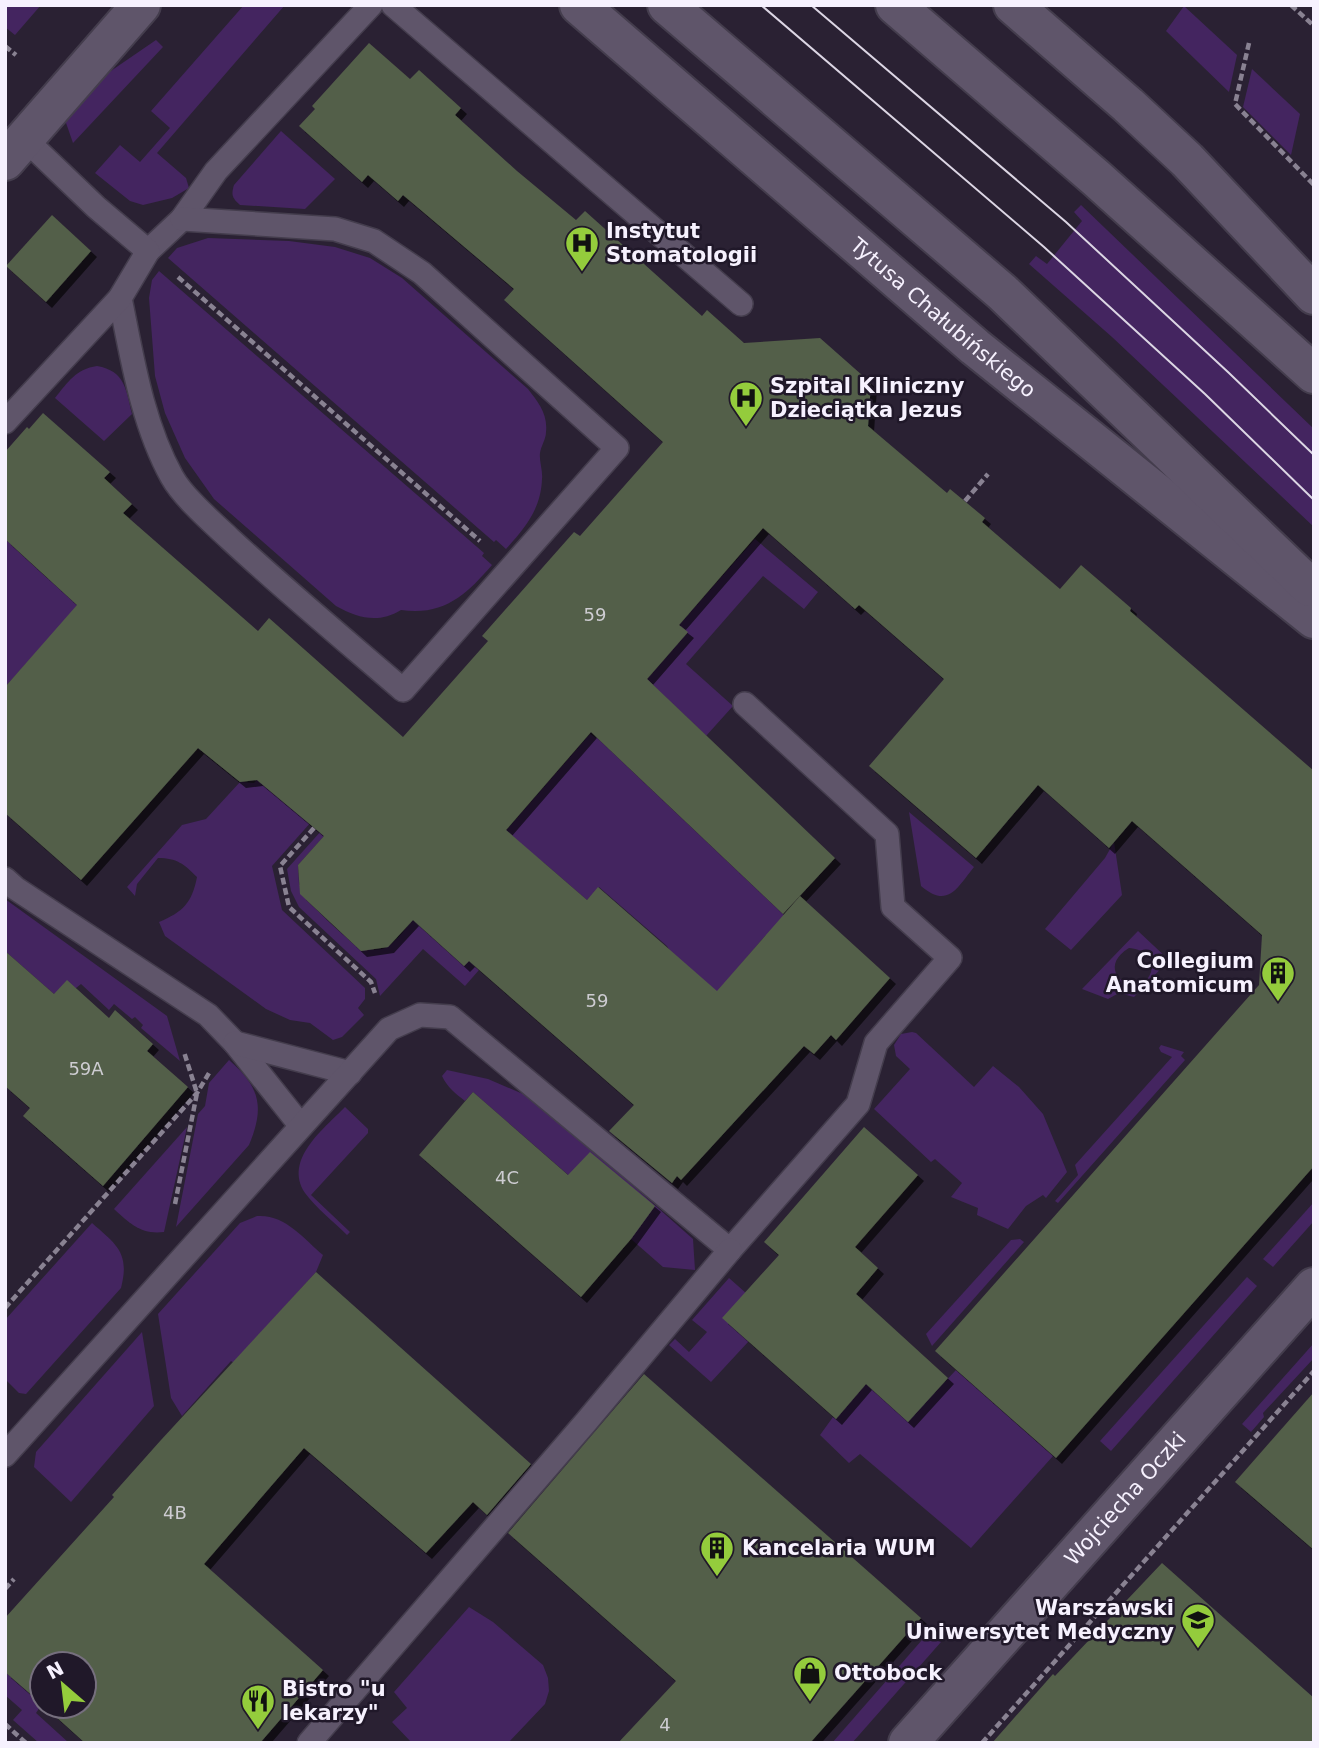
<svg xmlns="http://www.w3.org/2000/svg" width="1319" height="1748" font-family="'DejaVu Sans',sans-serif">
  <style>
    .green { fill: #442560; fill-rule: evenodd }
    .building { fill: #535e49; filter: url(#shadow) }
    .lines { fill: none; stroke-linecap: round; stroke-linejoin: round }
    .service-casing { stroke: #443d4d; stroke-width: 26 }
    .minor-casing { stroke: #443d4d; stroke-width: 42 }
    .secondary-casing { stroke: #443d4d; stroke-width: 42 }
    .path { stroke: #898292; stroke-width: 4.5; stroke-dasharray: 7 3.5; stroke-linecap: butt }
    .service { stroke: #5f556a; stroke-width: 23 }
    .minor { stroke: #5f556a; stroke-width: 38 }
    .secondary { stroke: #5f556a; stroke-width: 38 }
    .tram { stroke: #dcd6e4; stroke-width: 2 }
    .labels { text-anchor: middle; dominant-baseline: central; stroke-width: 5; stroke-linejoin: round; paint-order: stroke }
    .number-label { font-size: 18px; fill: #cdccd1 }
    .poi-label { font-size: 21px; font-weight: bold; fill: #f6f1fe; stroke: #201829; text-anchor: start }
    .street-label { font-size: 21px; fill: #f6f1fe; stroke: #201829 }
  </style>
  <defs>
    <filter id="shadow"><feDropShadow dx="6" dy="6" stdDeviation="0" flood-color="#0009"/></filter>
  </defs>
  <rect width="100%" height="100%" fill="#2a2133"/>
  <g class="green">
    <path d="M5,5H41L15,35L5,27Z"/>
    <path d="M244,5H285L157,153L186,178L189,188L172,198L143,205L130,201L95,173L120,145L140,162L170,128L151,111Z"/>
    <path d="M1184,6L1237,55L1229,92L1166,31Z"/>
    <path d="M156,40L163,47L73,143L65,120L105,75Z"/>
    <path d="M1252,69L1300,114L1291,155L1243,107Z"/>
    <path d="M281,131L335,179L305,209L240,205C232,198 231,195 234,185Z"/>
    <path d="M1081,205L1314,429V527L1112,337L1029,264L1036,256L1047,264L1082,221L1074,212Z"/>
    <path d="M208,238L289,241L335,247L370,258L402,278L528,389C538,402 548,414 546,432C546,439 541,446 540,453C539,461 543,471 542,479C541,509 525,528 506,549L496,540L494,542L168,258L177,248Z"/>
    <path d="M159,271L484,553L482,556L492,565C466,595 444,616 401,610C378,624 358,618 336,606L214,499L185,458L165,413L155,376L149,298L152,280Z"/>
    <path d="M97,366C125,371 126,389 132,414L104,441L55,398C68,382 76,369 97,366Z"/>
    <path d="M5,539L47,578L87,596L5,687Z"/>
    <path d="M755,539L818,592L804,609L763,576L686,664L733,706L706,736L680,711L628,767L795,925L765,936L729,978L707,1019L667,946L599,887L587,900L543,862L497,841L590,734L596,738L687,633L679,625Z"/>
    <path d="M257,780L312,821L272,866L282,910L365,988V999L358,1008L364,1015L342,1037L333,1040L310,1023L290,1020L266,1009L165,936L159,922C183,912 192,903 197,877C184,864 177,858 158,858L137,884L135,896L127,887L182,825L206,819L240,782L254,783Z"/>
    <path d="M909,812L974,867C957,888 948,909 921,886Z"/>
    <path d="M322,830L326,834L298,865L299,884L313,898L309,902C326,918 365,965 390,945C399,938 406,928 413,920L463,965L469,961L479,970L465,986L423,949L380,996L376,979L299,907L291,891L287,869Z"/>
    <path d="M1114,842L1122,895L1071,950L1045,929L1105,858Z"/>
    <path d="M5,899L167,1016L180,1061L141,1028L143,1025L135,1017L132,1019L114,1004L109,1010L81,984L76,988L54,994L5,951Z"/>
    <path d="M1138,931L1169,960L1134,997L1119,993L1108,999L1082,989ZM1129,948C1142,949 1156,956 1151,972C1140,1003 1091,971 1129,948Z"/>
    <path d="M912,1032L916,1033L974,1087L993,1066L1019,1087L1043,1114L1067,1172L1046,1198L1043,1195L1026,1206L1008,1229L977,1215L978,1208L951,1197L962,1183L935,1159L931,1162L874,1109L910,1069L896,1056L894,1045L901,1034Z"/>
    <path d="M1161,1045L1184,1052L1181,1056L1185,1060L1058,1203L1055,1201L1078,1175L1075,1165L1172,1057L1161,1052L1159,1048Z"/>
    <path d="M229,1060C260,1087 265,1107 249,1145L176,1227L198,1114L205,1106L209,1083Z"/>
    <path d="M447,1070L488,1079L530,1097L563,1124L693,1239L695,1270L663,1267L631,1239L635,1233L473,1092L465,1101C456,1094 447,1087 442,1076Z"/>
    <path d="M345,1107L368,1129V1133L311,1195L350,1232L347,1235C334,1222 316,1208 305,1193C283,1159 325,1128 345,1107Z"/>
    <path d="M187,1127L164,1232C142,1235 130,1224 114,1209Z"/>
    <path d="M1314,1202V1221L1273,1267L1263,1259Z"/>
    <path d="M257,1216C285,1214 303,1238 323,1255L316,1272L234,1363L231,1361L182,1416L171,1398L158,1314L240,1223Z"/>
    <path d="M92,1223C117,1245 130,1253 121,1288L26,1394L19,1393L5,1379V1320Z"/>
    <path d="M1020,1239L1024,1242L932,1346L926,1334L1011,1240Z"/>
    <path d="M1247,1277L1257,1286L1111,1451L1100,1441Z"/>
    <path d="M729,1278L772,1316L711,1382L669,1345L675,1339L689,1352L707,1332L692,1320Z"/>
    <path d="M142,1332L154,1406L71,1502L34,1467L36,1452Z"/>
    <path d="M1314,1343V1358L1263,1413L1264,1417L1251,1432L1242,1424Z"/>
    <path d="M956,1370L1053,1456L971,1548L860,1454L849,1463L820,1435L833,1417L836,1419L866,1384L908,1421Z"/>
    <path d="M469,1607L493,1622L543,1665L548,1678L549,1691L545,1704L508,1743H412L392,1722L407,1708L394,1692Z"/>
    <path d="M929,1632L941,1642L852,1743H832Z"/>
    <path d="M5,1672L42,1704L36,1713L69,1743H39L13,1720L22,1710L5,1695Z"/>
  </g>
  <g class="building">
    <path d="M369,43L410,79L419,70L461,108L455,115L517,171L576,220L585,211L702,316L707,310L744,343L820,338L871,383L868,426L947,493L950,489L985,518L982,522L1060,589L1081,565L1131,608L1130,611L1314,771V1166L1056,1458L935,1351L1259,985L1262,935L1132,821L1109,848L1038,785L976,858L869,766L944,679L859,605L855,609L763,528L679,625L688,632L647,679L835,858L783,914L591,732L506,830L587,900L598,887L717,991L800,896L890,978L836,1040L831,1035L814,1054L804,1046L681,1180L677,1176L672,1183L609,1131L634,1105L469,961L464,966L413,920L388,947L361,951L300,894L298,865L324,836L257,780L240,782L198,748L81,880L5,813V687L77,605L5,539V452L27,427L29,429L43,413L110,472L104,478L132,504L123,513L258,631L269,618L403,737L488,641L482,636L574,532L580,536L663,442L504,300L514,289L403,195L398,201L368,175L362,182L299,126L315,109L312,106Z"/>
    <path d="M52,215L91,251L46,302L6,266Z"/>
    <path d="M5,951L54,994L67,980L109,1018L115,1010L153,1044L147,1051L188,1087L103,1186L23,1116L30,1108L5,1086Z"/>
    <path d="M473,1092L568,1175L590,1152L655,1206L631,1239L581,1297L419,1155Z"/>
    <path d="M864,1127L918,1175L855,1247L878,1268L856,1294L948,1378L908,1422L866,1384L836,1419L722,1318L779,1255L764,1242Z"/>
    <path d="M316,1272L531,1464L487,1515L473,1502L426,1553L304,1448L204,1564L323,1670L260,1743H85L44,1706H84V1664H42V1704L5,1672V1618L114,1497L112,1495L161,1440Z"/>
    <path d="M644,1374L921,1618L810,1743H618L676,1681L508,1533Z"/>
    <path d="M1314,1392V1550L1235,1482Z"/>
    <path d="M1162,1563L1314,1698V1743H992L1053,1674L1055,1676Z"/>
  </g>
  <g class="lines">
    <g class="service-casing">
      <g id="service">
        <path d="M393,5L741,304"/>
        <path d="M148,251L182,219L216,171L371,5"/>
        <path d="M120,298C132,357 142,423 172,477C183,497 213,523 230,539C286,591 345,640 403,690L617,448L422,273L374,241L335,229L182,219"/>
        <path d="M5,422L120,298L148,251L96,207L25,139"/>
        <path d="M5,879L15,888L208,1015L235,1043L301,1126"/>
        <path d="M235,1043L350,1073"/>
        <path d="M5,1455L389,1029L420,1015L450,1017L730,1250L858,1104L876,1043L950,958L893,907L887,834L745,704"/>
        <path d="M309,1743L586,1422L730,1250"/>
      </g>
    </g>
    <g class="minor-casing">
      <g id="minor">
        <path d="M5,161L141,5"/>
        <path id="s1" d="M908,1743L1314,1287"/>
      </g>
    </g>
    <g class="secondary-casing">
      <g id="secondary">
        <path id="s2" d="M579,5L975,347L1314,619"/>
        <path d="M667,5L1002,292L1310,587"/>
        <path d="M895,5L1096,178L1314,374"/>
        <path d="M1013,5L1128,105L1187,160L1314,295"/>
      </g>
    </g>
    <g class="path">
      <path d="M1291,5L1314,26"/>
      <path d="M1249,43L1235,104L1314,185"/>
      <path d="M5,46L16,55"/>
      <path d="M178,277L480,541"/>
      <path d="M965,501L988,474"/>
      <path d="M314,828L280,866L289,907L371,982L375,993"/>
      <path d="M175,1204L197,1093L184,1052"/>
      <path d="M5,1308L197,1093L209,1073"/>
      <path d="M5,1589L14,1579"/>
      <path d="M5,1724L26,1743"/>
      <path d="M982,1743L1314,1371"/>
    </g>
    <use href="#service" class="service"/>
    <use href="#minor" class="minor"/>
    <use href="#secondary" class="secondary"/>
    <g class="tram">
      <path d="M761,5L1044,247L1205,394L1314,500"/>
      <path d="M811,5L1066,222L1229,373L1314,455"/>
    </g>
  </g>
  <defs>
    <g id="hospital-pin" transform="scale(1.75)"><path d="M0 17L-7.5 6A9.5 9.5 0 1 1 7.5 6Z" fill="#94cc3c" stroke="#201829"/><path d="M-5-5h3v3.5h4V-5h3V5h-3V1.5h-4V5h-3Z" fill="#111"/></g>
    <g id="building-pin" transform="scale(1.75)"><path d="M0 17L-7.5 6A9.5 9.5 0 1 1 7.5 6Z" fill="#94cc3c" stroke="#201829"/><path d="M-4-6H4V6H1V3H-1V6H-4ZM-2.5-4.3h1.7v1.8h-1.7ZM.8-4.3h1.7v1.8H.8ZM-2.5-1h1.7V.8h-1.7ZM.8-1h1.7V.8H.8Z" fill="#111"/></g>
    <g id="university-pin" transform="scale(1.75)"><path d="M0 17L-7.5 6A9.5 9.5 0 1 1 7.5 6Z" fill="#94cc3c" stroke="#201829"/><path d="M0-5L7-2L0 1L-7-2ZM-4 1L0 2.5L4 1V4Q0 6-4 4Z" fill="#111"/></g>
    <g id="shop-pin" transform="scale(1.75)"><path d="M0 17L-7.5 6A9.5 9.5 0 1 1 7.5 6Z" fill="#94cc3c" stroke="#201829"/><path d="M-5-2.5h2.3a2.7 3.5 0 0 1 5.4 0H5L5.5 6h-11ZM-1.5-2.5h3a1.5 2.3 0 0 0-3 0Z" fill="#111"/></g>
    <g id="restaurant-pin" transform="scale(1.75)"><path d="M0 17L-7.5 6A9.5 9.5 0 1 1 7.5 6Z" fill="#94cc3c" stroke="#201829"/><path d="M-5-6h1v4h1v-4h1v4h1v-4h1v5L-1.5 .5V6h-2V.5L-5-1ZM5-6V6H3V1.5H1.5Q1.5-4 5-6Z" fill="#111"/></g>
  </defs>
  <g fill-rule="evenodd">
    <use href="#hospital-pin" x="582" y="243"/>
    <use href="#hospital-pin" x="746" y="398"/>
    <use href="#building-pin" x="1278" y="973"/>
    <use href="#building-pin" x="717" y="1548"/>
    <use href="#university-pin" x="1198" y="1620"/>
    <use href="#shop-pin" x="810" y="1673"/>
    <use href="#restaurant-pin" x="258" y="1701"/>
  </g>
  <g class="labels">
    <g class="number-label">
      <text x="595" y="614">59</text>
      <text x="597" y="1000">59</text>
      <text x="86" y="1068">59A</text>
      <text x="507" y="1177">4C</text>
      <text x="175" y="1512">4B</text>
      <text x="665" y="1724">4</text>
    </g>
    <g class="poi-label">
      <text x="606" y="231">Instytut<tspan x="606" dy="24">Stomatologii</tspan></text>
      <text x="770" y="386">Szpital Kliniczny<tspan x="770" dy="24">Dzieciątka Jezus</tspan></text>
      <text x="1254" y="961" text-anchor="end">Collegium<tspan x="1254" dy="24">Anatomicum</tspan></text>
      <text x="742" y="1548">Kancelaria WUM</text>
      <text x="1174" y="1608" text-anchor="end">Warszawski<tspan x="1174" dy="24">Uniwersytet Medyczny</tspan></text>
      <text x="834" y="1673">Ottobock</text>
      <text x="282" y="1689">Bistro "u<tspan x="282" dy="24">lekarzy"</tspan></text>
    </g>
    <g class="street-label">
      <text stroke="none"><textPath href="#s2" startOffset="480">Tytusa Chałubińskiego</textPath></text>
      <text stroke="none"><textPath href="#s1" startOffset="327">Wojciecha Oczki</textPath></text>
    </g>
  </g>
  <rect width="1319" height="1748" fill="none" stroke="#f6f1fe" stroke-width="14"/>
  <g transform="translate(63 1685) rotate(332)"><circle r="33" fill="#201829" stroke="#766f7e" stroke-width="2"/>
  <path d="M0-5L12 26L0 18L-12 26Z" fill="#94cc3c"/>
  <text y="-10" font-size="19" font-weight="bold" text-anchor="middle" fill="#f6f1fe">N</text>
  </g>
</svg>
